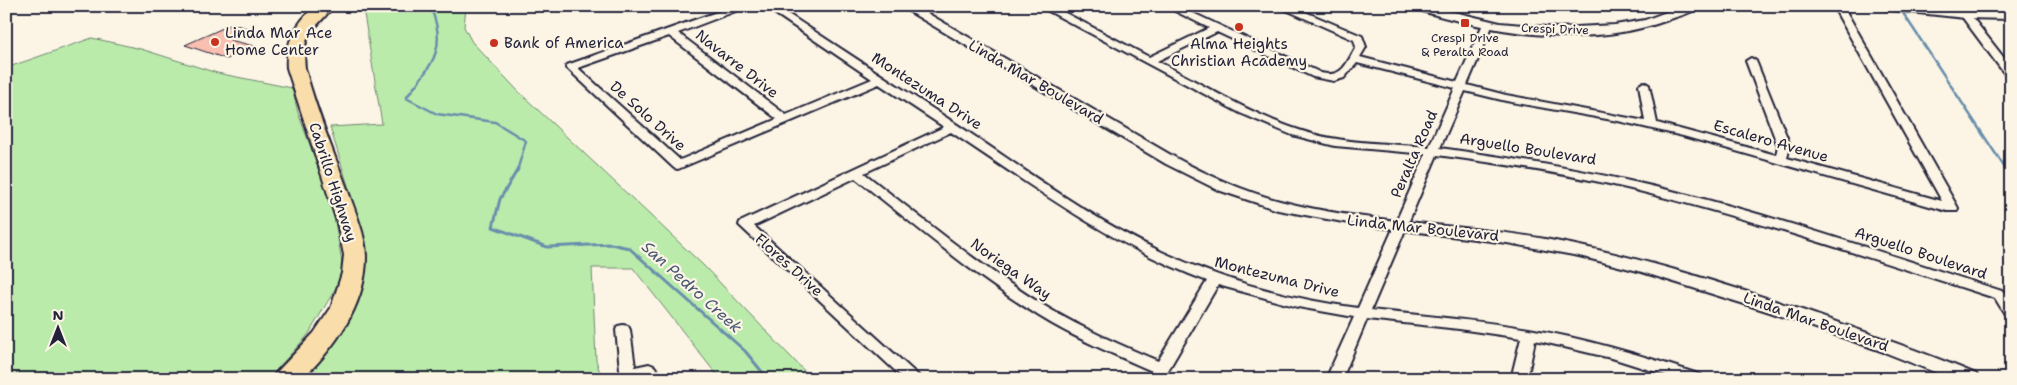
<svg xmlns="http://www.w3.org/2000/svg" width="2017" height="385" font-family="'Shantell Sans',sans-serif">
  <style>
    .green { fill: #bbebaa; stroke: #6e8672 }
    .lines { fill: none; stroke-linecap: round; stroke-linejoin: round }
    .stream-far1 { stroke: #688eac; stroke-width: 2.5 }
    .stream { stroke: #688eac; stroke-width: 3 }
    .building { fill: #f9bfb0; stroke: #22223b }
    .minor-casing { stroke: #22223b; stroke-width: 4 }
    .tertiary-casing { stroke: #22223b; stroke-width: 4 }
    .trunk-casing { stroke: #22223b; stroke-width: 4 }
    .minor { fill: #fcf5e5; fill-rule: evenodd }
    .tertiary { fill: #fcf5e5; fill-rule: evenodd }
    .trunk { fill: #f9deab; fill-rule: evenodd }
    .poi-dot { fill: #c8321e; stroke: #fcf5e5; stroke-width: 2 }
    .labels { text-anchor: middle; dominant-baseline: central; stroke-width: 4.5; stroke-linejoin: round; paint-order: stroke }
    .far-street-label { font-size: 12px; fill: #22223b; stroke: #fcf5e5 }
    .far-poi-label { font-size: 12px; fill: #22223b; stroke: #fcf5e5 }
    .poi-label { font-size: 15px; fill: #22223b; stroke: #fcf5e5; text-anchor: start }
    .street-label { font-size: 15px; fill: #22223b; stroke: #fcf5e5 }
    .water-label { font-size: 16px; font-style: italic; fill: #455874; stroke: #fcf5e5 }
  </style>
  <rect width="100%" height="100%" fill="#fcf5e5"/>
  <filter id="ink" filterUnits="userSpaceOnUse"><feTurbulence type="fractalNoise" baseFrequency=".02" numOctaves="2"/><feDisplacementMap in="SourceGraphic" scale="10" xChannelSelector="R" yChannelSelector="G"/><feConvolveMatrix kernelMatrix="1 2 1 2 8 2 1 2 1" color-interpolation-filters="sRGB"/></filter>
  <g filter="url(#ink)">
    <g class="green">
      <path d="M365,6H466L464,27L472,42L520,93L702,264L812,379H720L633,268H592L596,360L602,379H288L363,280L353,202L330,127L382,124L363,8Z"/>
      <path d="M92,38L141,49L217,73L292,88L298,113L332,204L344,274L308,335L268,379H6V68Z"/>
    </g>
    <g class="lines">
      <g class="stream-far1">
        <path d="M430,6C449,49 431,65 406,98L437,114L495,122L526,141L517,171"/>
        <path d="M1903,13L2007,171"/>
      </g>
      <g class="stream">
        <path d="M518,169L500,199L493,227L547,247L611,244L629,248L745,351L768,379"/>
        <path d="M2006,169L2011,177"/>
      </g>
    </g>
    <path class="building" d="M232,24L251,29L230,40L254,46L227,59L185,45Z"/>
    <g class="lines">
      <g class="minor-casing">
        <g id="minor">
          <path d="M734,6H749L678,33L786,115L872,79L764,6H776C836,46 897,85 956,124C1023,168 1089,218 1162,252C1224,281 1290,299 1358,308L1426,154L1335,146L1292,135L1240,113L1039,6H1052L1149,57L1209,28L1169,8L1178,6L1321,73C1343,78 1346,64 1356,47L1354,40L1277,6H1291L1362,36L1366,47L1360,57L1457,82L1483,24L1488,21L1493,24L1467,85L1506,95L1645,121L1639,85L1644,82L1649,85L1657,123L1776,155L1778,146L1746,61L1751,58L1756,61L1788,140L1790,146L1787,158L1942,201L1833,6H1843L1958,208L1957,211H1947L1683,136L1618,121L1506,101L1465,91L1440,148C1505,157 1570,168 1634,182C1760,210 1882,253 2005,292L2011,301V318L2006,316L1995,298C1876,260 1757,220 1635,190C1570,174 1504,164 1437,155L1371,310C1424,316 1477,320 1529,329C1588,339 1645,356 1701,375L1704,379H1678L1615,359L1535,340L1527,379H1511L1521,338L1459,329L1367,319L1342,379H1326L1354,317L1298,307L1218,285L1163,379H1147L1152,371C1114,354 1074,338 1039,316C973,275 915,225 855,178L754,226L922,379H904L739,225L740,222L944,127L879,84L678,169L674,168L566,67L567,65ZM1217,32L1313,77L1334,81L1344,78L1357,63L1455,88L1429,147C1386,143 1340,144 1299,130C1250,114 1204,85 1157,61ZM669,36L777,119L680,160L578,68ZM951,132C1034,187 1113,246 1207,281L1158,361C1121,345 1083,329 1048,308C983,269 924,220 864,173Z"/>
          <path d="M1965,11L1968,12L2011,67V78L2007,77L1960,14Z"/>
          <path d="M623,325L628,326L630,330L635,367L649,364L654,366L657,370L654,374L637,379H621L616,330L618,326Z"/>
        </g>
      </g>
      <g class="tertiary-casing">
        <g id="tertiary">
          <path d="M900,6H915L1176,158C1209,176 1243,191 1280,201C1367,224 1458,223 1545,239C1632,255 1716,281 1799,309C1859,330 1919,350 1976,374L1979,379H1952L1884,352L1770,312L1642,272L1579,256L1507,243L1354,224L1278,210L1218,190L1166,164Z"/>
          <path d="M1410,6H1429L1500,23L1557,28L1615,25L1645,20L1682,6H1700C1693,13 1678,16 1668,20C1586,50 1493,33 1412,8Z"/>
          <path d="M1875,6C1921,6 1965,10 2011,11V19L1965,18L1881,9Z"/>
        </g>
      </g>
      <g class="trunk-casing">
        <path id="trunk" d="M315,6H333C315,32 301,30 305,68C316,111 334,153 349,194C356,214 366,236 366,257C366,305 335,347 302,379H273L277,372L314,333L331,308L342,273L344,255L337,222L287,68C285,42 296,24 315,6Z"/>
      </g>
      <use href="#minor" class="minor"/>
      <use href="#tertiary" class="tertiary"/>
      <use href="#trunk" class="trunk"/>
    </g>
  </g>
  <g class="poi-dot">
    <rect x="1460" y="18" width="10" height="10" rx="2.5"/>
    <circle cx="1239" cy="27" r="5"/>
    <circle cx="215" cy="42" r="5"/>
    <circle cx="494" cy="43" r="5"/>
  </g>
  <g class="labels">
    <g class="far-street-label">
      <text transform="translate(1555 29) rotate(2)">Crespi Drive</text>
    </g>
    <g class="far-poi-label">
      <text x="1465" y="38">Crespi Drive<tspan x="1465" dy="14">&amp; Peralta Road</tspan></text>
    </g>
    <g class="poi-label">
      <text x="225" y="33">Linda Mar Ace<tspan x="225" dy="17">Home Center</tspan></text>
      <text x="504" y="43">Bank of America</text>
      <text x="1239" y="44" text-anchor="middle">Alma Heights<tspan x="1239" dy="17">Christian Academy</tspan></text>
    </g>
    <g class="street-label">
      <text transform="translate(737 64) rotate(38)">Navarre Drive</text>
      <text transform="translate(1036 82) rotate(30)">Linda Mar Boulevard</text>
      <text transform="translate(927 91) rotate(33)">Montezuma Drive</text>
      <text transform="translate(648 116) rotate(42)">De Solo Drive</text>
      <text transform="translate(1771 141) rotate(16)">Escalero Avenue</text>
      <text transform="translate(1528 149) rotate(9)">Arguello Boulevard</text>
      <text transform="translate(1414 154) rotate(-66)">Peralta Road</text>
      <text transform="translate(333 182) rotate(72)">Cabrillo Highway</text>
      <text transform="translate(1423 228) rotate(6)">Linda Mar Boulevard</text>
      <text transform="translate(1921 253) rotate(18)">Arguello Boulevard</text>
      <text transform="translate(789 265) rotate(42)">Flores Drive</text>
      <text transform="translate(1011 269) rotate(35)">Noriega Way</text>
      <text transform="translate(1277 277) rotate(14)">Montezuma Drive</text>
      <text transform="translate(1816 322) rotate(19)">Linda Mar Boulevard</text>
    </g>
    <g class="water-label">
      <text transform="translate(692 287) rotate(42)">San Pedro Creek</text>
    </g>
  </g>
  <rect width="2017" height="385" fill="none" stroke="#fcf5e5" stroke-width="25"/>
  <rect x="12" y="12" width="1992" height="360" fill="none" stroke="#22223b" stroke-width="2" filter="url(#ink)"/>
  <g transform="translate(58 328)" stroke="#fcf5e5" stroke-width="4" paint-order="stroke">
  <path d="M0-4L9 19L0 12L-9 19Z" fill="#22223b"/>
  <text y="-8" font-size="14" font-weight="bold" text-anchor="middle" fill="#22223b">N</text>
  </g>
</svg>
